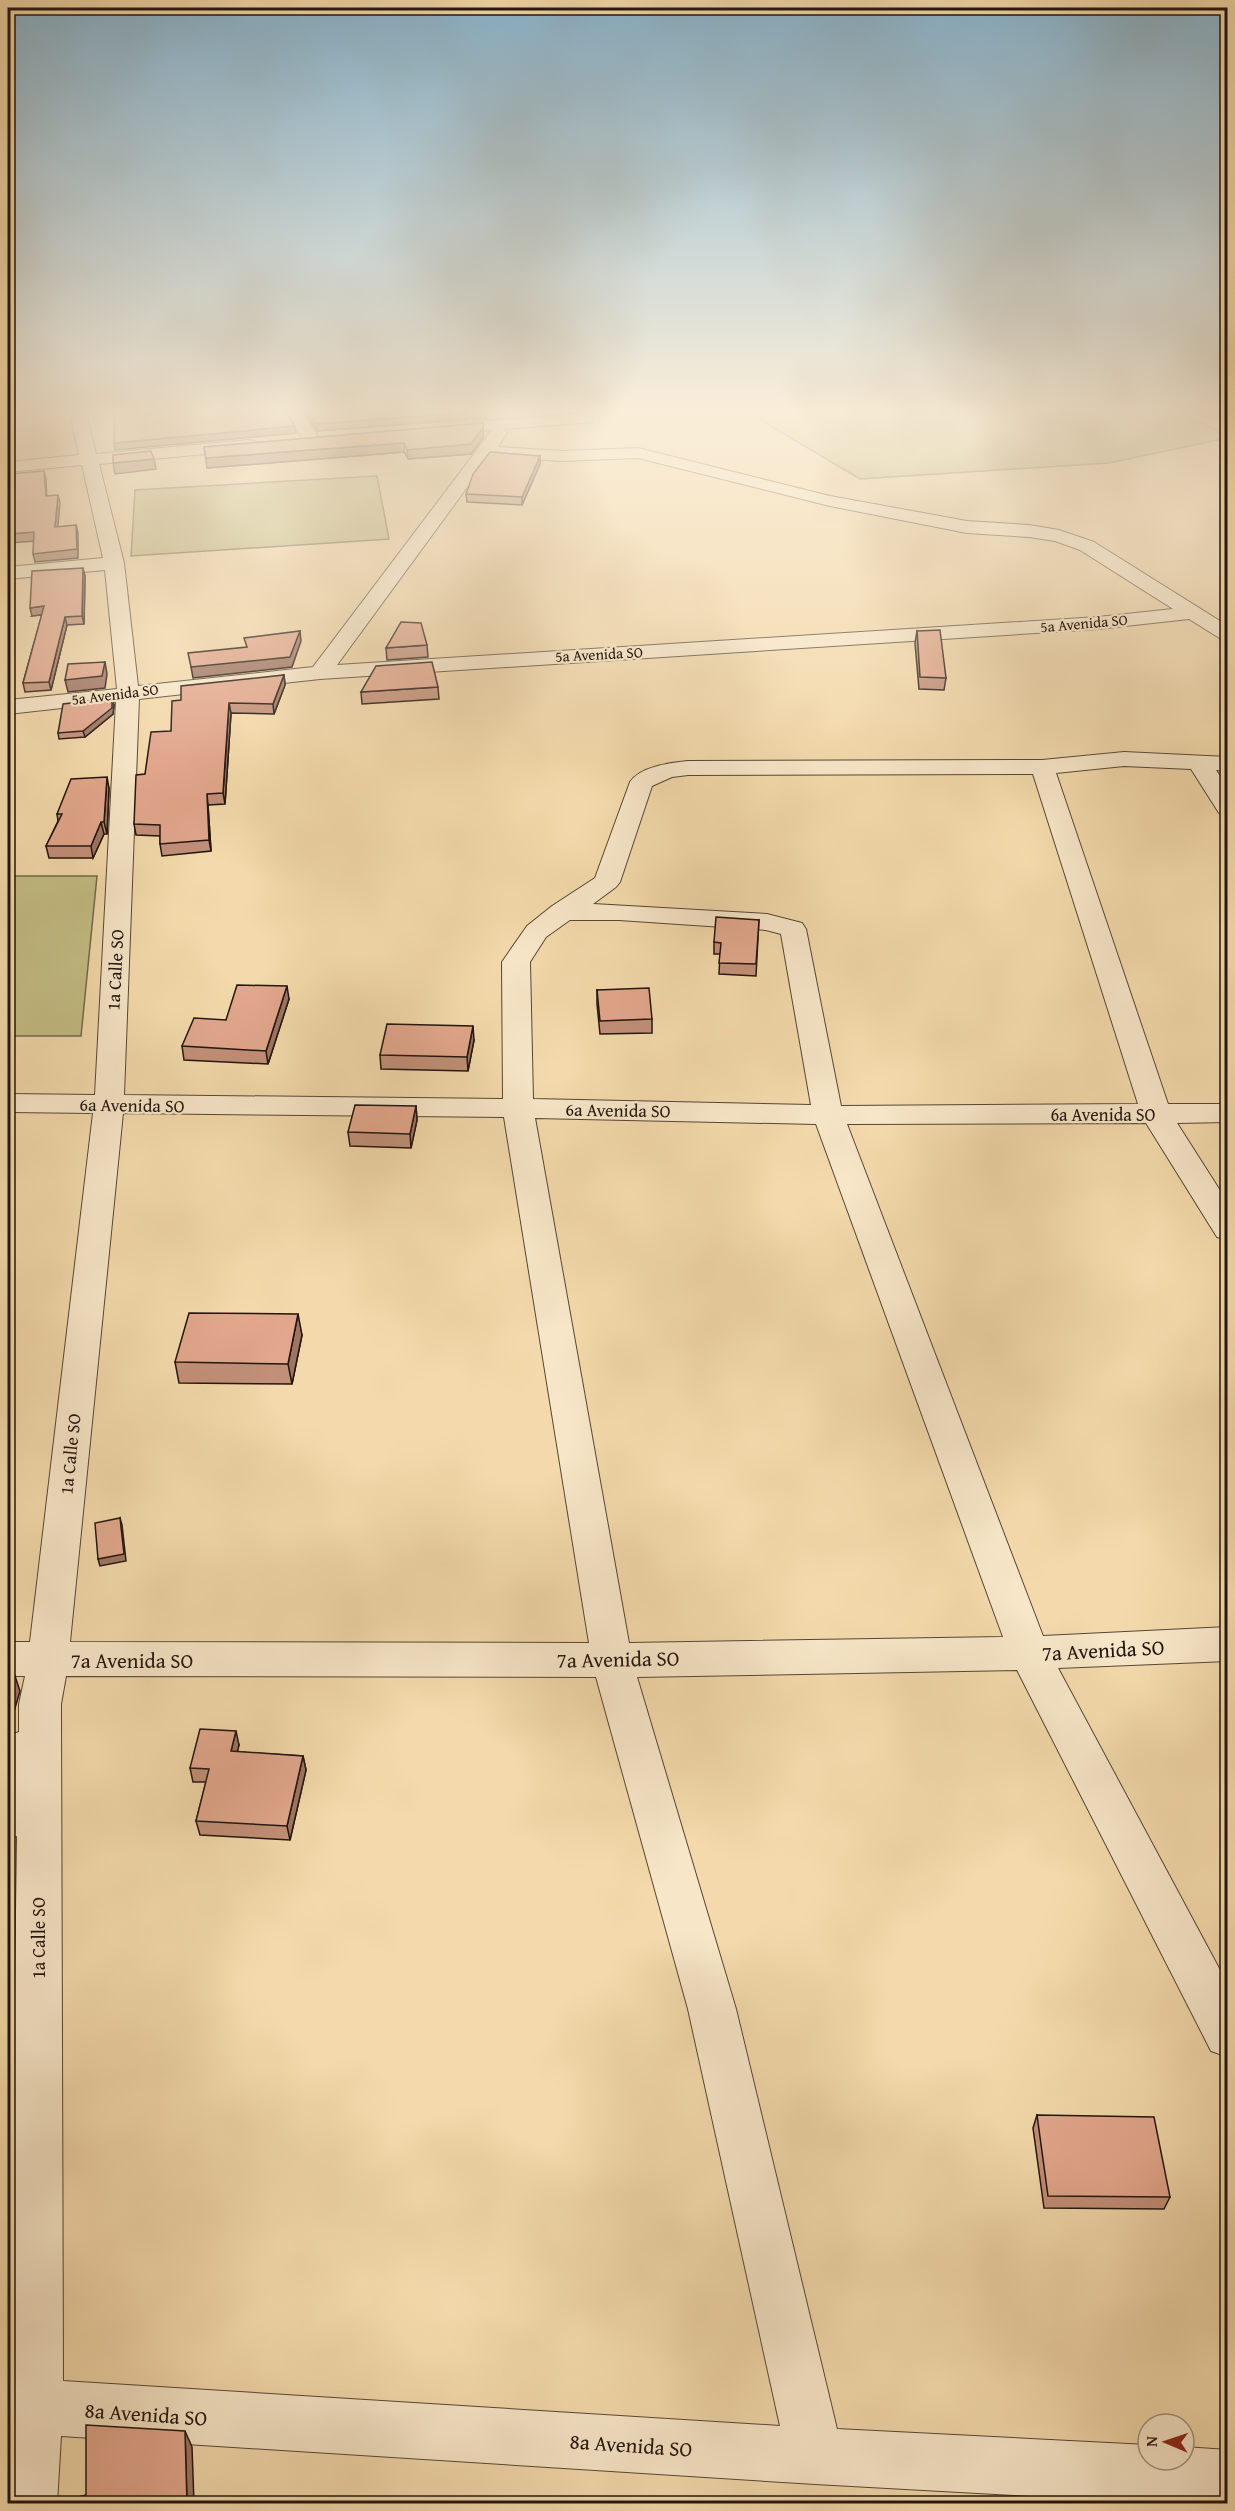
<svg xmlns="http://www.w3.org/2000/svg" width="1235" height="2511" font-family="'Gentium Book Plus',serif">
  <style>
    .green { fill: #c3bd84; stroke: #72694a; stroke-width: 1.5 }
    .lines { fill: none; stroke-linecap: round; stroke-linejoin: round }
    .minor-casing { stroke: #564636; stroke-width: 2 }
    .minor { fill: #f7e6c8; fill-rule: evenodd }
    .wall { fill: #c29079; stroke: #22150f; stroke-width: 1.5 }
    .shaded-wall { fill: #9e7563; stroke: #22150f; stroke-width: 1.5 }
    .building { fill: #e2a78d; stroke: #22150f; stroke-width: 1.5 }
    .labels { text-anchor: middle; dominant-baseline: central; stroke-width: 4.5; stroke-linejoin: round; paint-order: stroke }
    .far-street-label { font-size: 15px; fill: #22150f; stroke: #f7e6c8 }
    .street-label { font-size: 18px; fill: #22150f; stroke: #f7e6c8 }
    .near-street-label { font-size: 21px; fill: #22150f; stroke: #f7e6c8 }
  </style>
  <rect width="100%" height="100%" fill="#f3d9ab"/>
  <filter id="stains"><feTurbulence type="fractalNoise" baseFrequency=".00333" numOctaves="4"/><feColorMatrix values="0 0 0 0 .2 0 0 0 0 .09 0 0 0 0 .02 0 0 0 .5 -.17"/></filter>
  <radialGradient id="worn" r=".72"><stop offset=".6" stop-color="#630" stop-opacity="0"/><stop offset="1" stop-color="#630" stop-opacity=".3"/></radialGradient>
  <g class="green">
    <path d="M742,409H1170L1227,435V438L1109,463L860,479Z"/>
    <path d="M377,476L389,539L131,556L135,490Z"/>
    <path d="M8,876H97L81,1036H8Z"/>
  </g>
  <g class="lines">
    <g class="minor-casing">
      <g id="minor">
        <path d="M69,409H85L96,454L248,440L254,441L257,445L254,449L248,450L99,464L124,563L138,686L313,667L492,430L440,434L434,433L432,429L434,425L586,413L594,418L592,422L504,429L507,433L498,447L562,451L638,448L830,496L967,521L1029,525L1059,530L1094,542L1228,626V641L1221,639L1189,619L1098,629L320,679L139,699L124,1095L503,1099L502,962L527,926L552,906L595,878L630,782C641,766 670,763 688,761L1042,760L1124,752L1228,757V771L1216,770L1228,789V815L1219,813L1191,769L1124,766L1056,773L1168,1104H1228V1122L1177,1123L1228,1203V1240L1217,1237L1146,1123L847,1124L1043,1636L1228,1627V1661L1058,1668L1228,1985V2057L1211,2051L1017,1670L637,1677L736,2009L837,2429L1148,2445V2460H1184V2447L1228,2450V2504H1174L815,2484L61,2436L57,2504H8L17,1836L8,1839V1745L13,1734L19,1732V1704L25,1676H8V1642H30L93,1113L8,1112V1094L95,1095L116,702L8,714V700L117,689L105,570L8,579V567L103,558L82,465L8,472V462L79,455ZM490,456L562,461L638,458L830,506L967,533L1029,537L1055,541L1080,550L1173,609L1098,617L337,665ZM1033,774L1138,1104L841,1106L806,929L802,923L767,914L593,904L616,887L620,882L652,786L672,777L688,775ZM570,920H619L766,930L781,934L811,1105L533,1099L530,962L546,937ZM123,1113L504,1117L589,1643L70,1642ZM535,1118L816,1124L1003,1637L629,1643ZM66,1676L596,1677L688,2009L780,2426L63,2381L61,1704Z"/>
        <path d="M284,409H300L320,439L317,443H305Z"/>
      </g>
    </g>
    <use href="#minor" class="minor"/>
  </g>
  <g class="wall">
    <path d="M303,409H494V410H487L486,418L317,431Z"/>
    <path d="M483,423V438L471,454L408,459L404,452L207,468L204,447Z"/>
    <path d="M540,456V464L522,505L467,502L466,494Z"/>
    <path d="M85,576L84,624L67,625L51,690L25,692L23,683L42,615L32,616Z"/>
    <path d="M917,631L946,678L944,690L919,689L915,643Z"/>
    <path d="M427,645L428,657L387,660L386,648Z"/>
    <path d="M284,675L285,685L274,714L231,713L225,804L208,805L211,851L162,856L160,844V836L136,835L134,824L145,774L171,731L181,700Z"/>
    <path d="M438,687L439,699L362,704L361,692Z"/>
    <path d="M114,705L113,714L85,737L59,739L58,733Z"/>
    <path d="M109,788L107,834H104L93,858H49L46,846L58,821L57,814Z"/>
    <path d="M759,920L756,976L719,974L720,954H714V942Z"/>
    <path d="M597,990L652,1019V1033L600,1034L597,1004Z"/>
    <path d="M289,999L268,1064L184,1060L182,1046L226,1020Z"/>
    <path d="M474,1040L468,1071L381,1069L380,1055Z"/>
    <path d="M416,1106L417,1120L411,1148L350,1146L348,1132Z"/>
    <path d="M302,1335L292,1384L179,1383L175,1362Z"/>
    <path d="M239,1745L237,1752L303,1756L306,1770L290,1840L200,1835L196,1821L206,1782H193L190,1768Z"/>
    <path d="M1037,2115L1170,2197L1164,2209L1044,2208L1033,2128Z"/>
  </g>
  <g class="shaded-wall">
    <path d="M487,409L486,418L317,431L316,424Z"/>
    <path d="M483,423V438L471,454L408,459L407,450Z"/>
    <path d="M295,426L296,433L115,450L114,443Z"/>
    <path d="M404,443V452L207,468L206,458Z"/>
    <path d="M540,456V464L522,505V497Z"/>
    <path d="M154,459L156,469L115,474L113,463Z"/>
    <path d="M44,471L46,479L47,504L46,496Z"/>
    <path d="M58,495L60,503L57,535L55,527Z"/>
    <path d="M76,525L78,533V558L35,562L33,554Z"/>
    <path d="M34,532L36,541L8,543V534Z"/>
    <path d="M83,568L85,576L84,624L82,616Z"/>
    <path d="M44,606L46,614L32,616L30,608Z"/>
    <path d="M65,617L67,625L51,690L49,682Z"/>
    <path d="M300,631L301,641L292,667L193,678L191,667Z"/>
    <path d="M105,662L107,674L105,688L68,692L65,680Z"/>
    <path d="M284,675L285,685L274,714L273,704Z"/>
    <path d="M112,698L114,705L113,714L85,737L83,731Z"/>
    <path d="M229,703L231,713L225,804L223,793Z"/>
    <path d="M107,777L109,788L107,834L104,822Z"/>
    <path d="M207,794L208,805L211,851L209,840Z"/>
    <path d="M101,822L104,834L93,858L91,846Z"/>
    <path d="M287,986L289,999L268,1064L266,1051Z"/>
    <path d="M473,1026L474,1040L468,1071L467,1057Z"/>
    <path d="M416,1106L417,1120L411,1148L410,1134Z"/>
    <path d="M298,1314L302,1335L292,1384L288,1364Z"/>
    <path d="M9,1347L14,1361L8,1377V1352Z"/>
    <path d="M120,1518L122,1525L126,1561L100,1566L98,1559Z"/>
    <path d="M15,1676L20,1691L8,1732V1700Z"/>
    <path d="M236,1731L239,1745L234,1765L231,1751Z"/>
    <path d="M303,1756L306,1770L290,1840L287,1826Z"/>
    <path d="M185,2431L192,2447L194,2504H187Z"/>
  </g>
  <g class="building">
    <path d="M115,409H285L295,426L114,443Z"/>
    <path d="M307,409H486V411L316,424Z"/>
    <path d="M483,423V428L471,444L407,450L404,443L206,458L204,447Z"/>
    <path d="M151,451L154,459L113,463V455Z"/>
    <path d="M490,452L540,456L522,497L466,494L473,474Z"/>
    <path d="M44,471L46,496L58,495L55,527L76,525L77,549L33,554L34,532L8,534V474Z"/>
    <path d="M83,568L82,616L65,617L49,682L23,683L44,606L30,608L32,571Z"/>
    <path d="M401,622L421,623L427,645L386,648Z"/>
    <path d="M940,630L946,678L920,677L917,631Z"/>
    <path d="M300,631L290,657L191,667L188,653L247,647L244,638Z"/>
    <path d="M105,662L102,676L65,680L68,664Z"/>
    <path d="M432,662L438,687L361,692L376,666Z"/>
    <path d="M284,675L273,704L229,703L223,793L207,794L209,840L160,844V825L134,824L136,775L145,774L151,732L171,731L172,701L181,700V686Z"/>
    <path d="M112,698V708L83,731L58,733L63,704Z"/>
    <path d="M107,777L104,822H101L91,846H46L62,814H57L71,779Z"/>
    <path d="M716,917L759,920L756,964L719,963L721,943L714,942Z"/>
    <path d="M237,985L287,986L266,1051L182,1046L194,1018L226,1020Z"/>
    <path d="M649,988L652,1019L600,1021L597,990Z"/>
    <path d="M387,1024L473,1026L467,1057L380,1055Z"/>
    <path d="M355,1105L416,1106L410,1134L348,1132Z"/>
    <path d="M189,1313L298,1314L288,1364L175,1362Z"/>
    <path d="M120,1518L124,1554L98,1559L95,1523Z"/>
    <path d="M8,1676H15L8,1700Z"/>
    <path d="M200,1729L236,1731L231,1751L303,1756L287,1826L196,1821L209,1769L190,1768Z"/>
    <path d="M1037,2115L1154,2117L1170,2197L1048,2196Z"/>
    <path d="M86,2425L185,2431L187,2504H69V2499L86,2495Z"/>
  </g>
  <linearGradient id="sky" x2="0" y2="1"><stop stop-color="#89b6d1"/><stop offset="0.54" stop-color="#faeed9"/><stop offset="1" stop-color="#faeed9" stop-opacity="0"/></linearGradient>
  <rect width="1235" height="761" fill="url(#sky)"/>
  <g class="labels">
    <g class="far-street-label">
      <text transform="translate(1084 623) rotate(-5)">5a Avenida SO</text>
      <text transform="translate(599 654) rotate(-3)">5a Avenida SO</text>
      <text transform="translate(115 694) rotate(-7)">5a Avenida SO</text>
    </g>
    <g class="street-label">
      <text transform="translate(115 970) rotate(-87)">1a Calle SO</text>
      <text transform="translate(132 1105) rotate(1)">6a Avenida SO</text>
      <text transform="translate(618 1110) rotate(1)">6a Avenida SO</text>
      <text x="1103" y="1114">6a Avenida SO</text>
      <text transform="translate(70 1454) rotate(-84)">1a Calle SO</text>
      <text transform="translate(38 1938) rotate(-90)">1a Calle SO</text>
    </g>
    <g class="near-street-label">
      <text transform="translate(1103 1650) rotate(-3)">7a Avenida SO</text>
      <text transform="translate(618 1659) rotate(-1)">7a Avenida SO</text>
      <text x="132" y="1660">7a Avenida SO</text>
      <text transform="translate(146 2414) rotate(4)">8a Avenida SO</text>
      <text transform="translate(631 2445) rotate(4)">8a Avenida SO</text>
    </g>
  </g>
  <rect width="1235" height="2511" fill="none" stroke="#f3d9ab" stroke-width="30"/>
  <rect x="9" y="9" width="1217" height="2493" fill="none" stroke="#22150f" stroke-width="3"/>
  <rect x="15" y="15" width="1205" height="2481" fill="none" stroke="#22150f" stroke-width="1.5"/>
  <g transform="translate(1166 2442) rotate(272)"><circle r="28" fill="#f7e6c8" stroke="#a2927e" stroke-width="1.5"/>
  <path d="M0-4.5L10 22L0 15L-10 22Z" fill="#8f2418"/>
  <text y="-9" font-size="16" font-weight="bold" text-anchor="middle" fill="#22150f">N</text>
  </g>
  <rect width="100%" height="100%" filter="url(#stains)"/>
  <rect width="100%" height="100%" fill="url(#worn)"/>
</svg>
